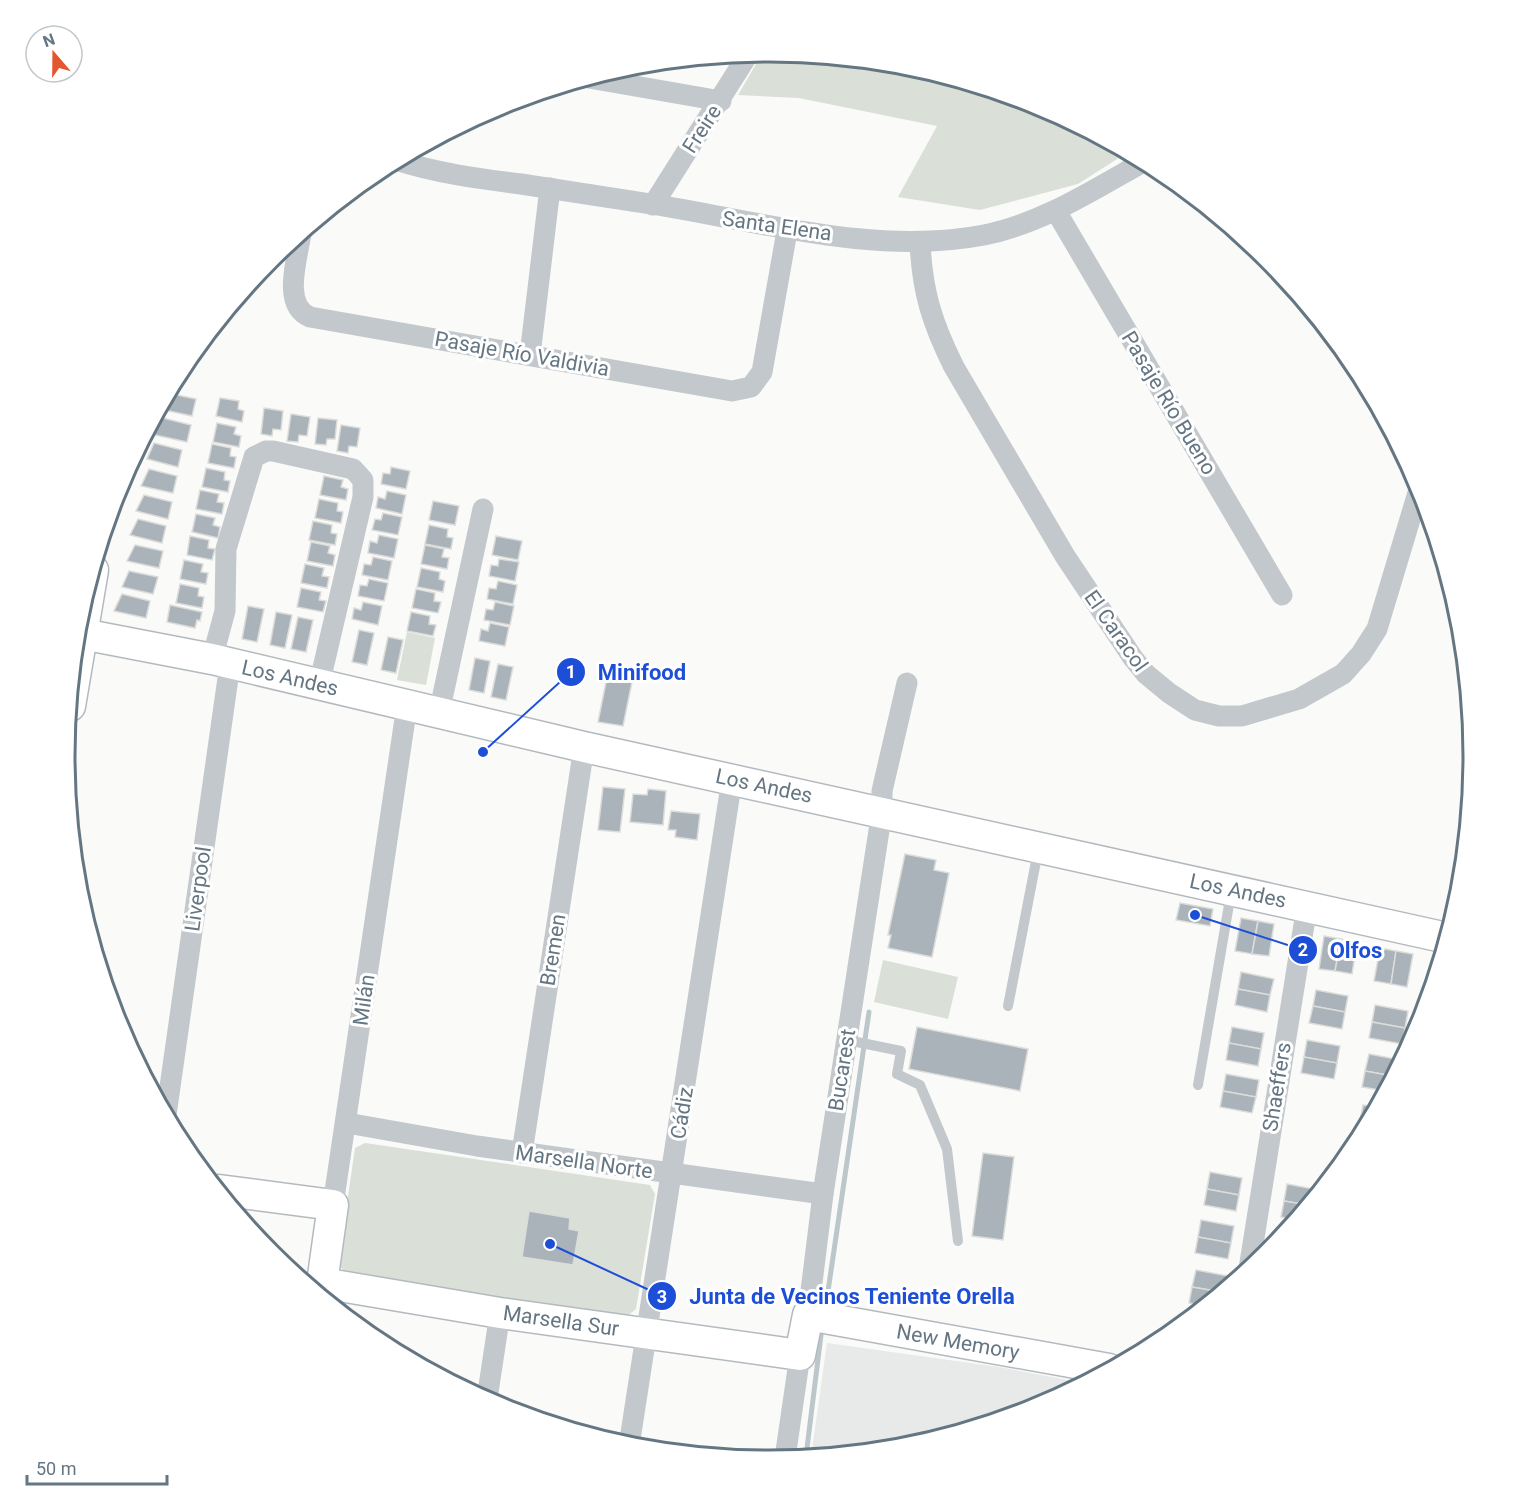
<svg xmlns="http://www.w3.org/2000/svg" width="1539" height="1511" font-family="Roboto,sans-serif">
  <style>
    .built { fill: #e8e9e9 }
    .green { fill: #dadfd7 }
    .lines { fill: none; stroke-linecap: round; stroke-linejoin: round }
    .stream { stroke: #bbc7cb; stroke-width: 5 }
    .building { fill: #aab3b9; stroke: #dcdcda; stroke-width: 1.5 }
    .secondary-casing { stroke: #b3babf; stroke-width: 33 }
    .lane { stroke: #c3c8cc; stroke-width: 10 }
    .street { stroke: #c3c8cc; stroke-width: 21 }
    .secondary { stroke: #fff; stroke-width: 30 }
    .labels { text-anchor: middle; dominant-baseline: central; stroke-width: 6; stroke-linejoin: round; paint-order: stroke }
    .street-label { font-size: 21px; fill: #657683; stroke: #fff }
    .rim { fill: none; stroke: #657683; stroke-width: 3 }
    .leader { fill: none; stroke: #1d4ed8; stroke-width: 2 }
    .callout-dot { fill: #1d4ed8; stroke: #fff; stroke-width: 2 }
    .mark-label { font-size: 18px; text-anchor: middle; font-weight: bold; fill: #fff }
    .callout-label { font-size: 22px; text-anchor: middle; font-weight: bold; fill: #1d4ed8; stroke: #fff; stroke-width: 6; stroke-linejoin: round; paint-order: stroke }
  </style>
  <rect width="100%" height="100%" fill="#fafaf8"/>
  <path class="built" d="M827,1343L999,1367L1084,1383L1039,1406L907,1447L811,1456Z"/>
  <g class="green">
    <path d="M770,51L907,65L1039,105L1128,152L1078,184L980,210L898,197L937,126L799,98L738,95L763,52Z"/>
    <path d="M407,632L435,638L426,685L397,680Z"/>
    <path d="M883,960L958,977L948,1019L874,1002Z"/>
    <path d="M365,1143L650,1185L655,1194L636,1309L626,1317L348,1274L338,1265L355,1148Z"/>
  </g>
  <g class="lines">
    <g class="stream">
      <path d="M827,1298L869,1012"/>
      <path d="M806,1456L821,1335"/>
    </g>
  </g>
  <g class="building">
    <path d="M168,393L196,399L192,416L160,409Z"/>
    <path d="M220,398L239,401L238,409L244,411L242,422L216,416Z"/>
    <path d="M264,408L283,411L281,430L273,429L272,436L261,434Z"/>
    <path d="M291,414L310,417L307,436L299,435L298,442L287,441Z"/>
    <path d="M163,418L191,425L187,442L155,435Z"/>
    <path d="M318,418L337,420L335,439H327L326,445L315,444Z"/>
    <path d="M217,423L236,427L234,434L241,436L239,447L213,442Z"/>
    <path d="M341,425L360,428L357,447L349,446L348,453L337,451Z"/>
    <path d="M154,443L182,450L178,467L147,459Z"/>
    <path d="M212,444L231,448L230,456L236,457L234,468L208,463Z"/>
    <path d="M391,467L410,471L406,489L381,484L383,473L390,474Z"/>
    <path d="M206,468L225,472L224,480L230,481L228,492L202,487Z"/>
    <path d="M149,469L177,476L173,493L141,486Z"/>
    <path d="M324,476L343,480L341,487L348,489L346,500L320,495Z"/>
    <path d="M200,490L219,494L217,502L224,503L222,514L196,509Z"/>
    <path d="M387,491L406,495L402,514L376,508L378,497L385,499Z"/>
    <path d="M144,495L172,502L168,519L136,511Z"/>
    <path d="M319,499L338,503L337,511L343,512L341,523L315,518Z"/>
    <path d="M433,501L459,506L455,525L429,520Z"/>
    <path d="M383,513L402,517L398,535L372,530L375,519L381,520Z"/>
    <path d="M196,514L215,518L213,525L220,527L218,538L192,532Z"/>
    <path d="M138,519L166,526L162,543L130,535Z"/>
    <path d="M313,521L332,525L331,533L337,534L335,545L309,540Z"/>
    <path d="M429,525L448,529L447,537L453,538L451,549L425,544Z"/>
    <path d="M379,535L398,539L394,558L368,553L370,541L377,543Z"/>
    <path d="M190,536L209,540L208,548L215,549L212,560L187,555Z"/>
    <path d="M496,536L522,541L518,560L492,555Z"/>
    <path d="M311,542L330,546L328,553L335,555L333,566L307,561Z"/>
    <path d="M135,545L163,551L159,568L127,561Z"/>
    <path d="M425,545L444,549L442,557L449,558L447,569L421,564Z"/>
    <path d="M373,557L392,561L388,580L362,575L364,564L371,565Z"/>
    <path d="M499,559L519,562L515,581L489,576L491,565L498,566Z"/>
    <path d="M184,560L203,564L201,572L208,573L206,584L180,579Z"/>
    <path d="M305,564L324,568L322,576L329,577L327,588L301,583Z"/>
    <path d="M421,568L440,572L439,579L445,581L443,592L417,587Z"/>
    <path d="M129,571L158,577L153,594L122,587Z"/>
    <path d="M369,579L388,583L384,601L358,596L360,585L367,586Z"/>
    <path d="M498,581L517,585L513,604L487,599L489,588L496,589Z"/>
    <path d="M180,584L199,588L198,596L204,597L202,608L176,603Z"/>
    <path d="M301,588L321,592L319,600L326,601L323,612L297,607Z"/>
    <path d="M416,589L435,593L434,601L441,602L438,613L412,608Z"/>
    <path d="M122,594L150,601L146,618L114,611Z"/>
    <path d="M363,602L382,606L378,625L352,619L354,608L361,610Z"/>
    <path d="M495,602L514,606L510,625L484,620L486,609L493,610Z"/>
    <path d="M170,605L202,612L200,621L197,620L195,628L167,622Z"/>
    <path d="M248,606L264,609L257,642L242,639Z"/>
    <path d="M276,612L292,615L285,648L270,645Z"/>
    <path d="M411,612L430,616L429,624L436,625L433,636L407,631Z"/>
    <path d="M298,617L313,620L306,652L291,649Z"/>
    <path d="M490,623L509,627L505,646L479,641L481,629L488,631Z"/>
    <path d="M359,630L374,633L367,665L352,662Z"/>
    <path d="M388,637L403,640L396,673L381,670Z"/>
    <path d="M475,658L490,661L484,693L469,690Z"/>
    <path d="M498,664L513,667L506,700L491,697Z"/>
    <path d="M607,677L632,682L623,726L598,722Z"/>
    <path d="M603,787L625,789L620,832L598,830Z"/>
    <path d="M648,789L666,791L663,825L630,822L633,794L647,795Z"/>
    <path d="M671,811L700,814L697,840L675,837L676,830H668Z"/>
    <path d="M905,854L936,860L934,870L949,873L932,957L888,948L891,935H888Z"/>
    <path d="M1180,903L1213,909L1210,926L1176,920Z"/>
    <path d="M1241,918L1258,921L1252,954L1235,951Z"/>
    <path d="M1258,921L1274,924L1269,956L1252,954Z"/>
    <path d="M1324,936L1341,939L1335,971L1319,969Z"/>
    <path d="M1341,939L1357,942L1352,974L1335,971Z"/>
    <path d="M1380,948L1396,951L1391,984L1374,981Z"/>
    <path d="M1396,951L1413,954L1407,987L1391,984Z"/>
    <path d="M1241,972L1274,979L1270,995L1238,989Z"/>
    <path d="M1238,989L1270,995L1267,1012L1235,1005Z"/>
    <path d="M1316,990L1348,996L1345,1012L1313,1006Z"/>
    <path d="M1375,1005L1408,1011L1405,1028L1372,1022Z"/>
    <path d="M1313,1006L1345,1012L1342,1029L1309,1023Z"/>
    <path d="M1372,1022L1405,1028L1402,1044L1369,1038Z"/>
    <path d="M917,1027L1028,1049L1020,1091L909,1069Z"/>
    <path d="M1232,1027L1264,1033L1261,1049L1229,1043Z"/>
    <path d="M1307,1040L1340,1046L1337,1063L1304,1057Z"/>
    <path d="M1229,1043L1261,1049L1258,1066L1226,1060Z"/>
    <path d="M1369,1054L1401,1060V1062L1393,1076L1365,1071Z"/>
    <path d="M1304,1057L1337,1063L1334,1079L1301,1073Z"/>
    <path d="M1365,1071L1393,1076L1385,1091L1362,1087Z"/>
    <path d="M1226,1074L1259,1080L1256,1097L1223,1091Z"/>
    <path d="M1223,1091L1256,1097L1252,1113L1220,1107Z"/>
    <path d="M1363,1105L1377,1107L1368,1123L1360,1121Z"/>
    <path d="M983,1153L1014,1157L1003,1240L972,1236Z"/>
    <path d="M1210,1172L1242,1178L1239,1195L1207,1189Z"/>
    <path d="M1287,1184L1319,1190V1191L1308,1205L1284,1201Z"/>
    <path d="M1207,1189L1239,1195L1236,1211L1204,1205Z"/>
    <path d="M1284,1201L1308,1205L1295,1220L1281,1217Z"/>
    <path d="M529,1211L570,1218L569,1229L579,1231L573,1265L522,1257Z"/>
    <path d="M1201,1220L1234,1226L1231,1243L1198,1237Z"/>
    <path d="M1198,1237L1231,1243L1228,1259L1195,1253Z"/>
    <path d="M1196,1270L1228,1276L1226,1288L1221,1292L1192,1287Z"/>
    <path d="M1192,1287L1221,1292L1204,1306L1189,1303Z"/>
  </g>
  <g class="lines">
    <g class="secondary-casing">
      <g id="secondary">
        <path d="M77,633L212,659L584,747L1447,938"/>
        <path d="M70,706L93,570"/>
        <path d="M219,1190L333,1205L322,1283L500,1313L800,1355L808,1315L1109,1369"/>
      </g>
    </g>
    <g class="lane">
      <path d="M1008,1006L1038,851"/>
      <path d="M847,1040L901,1051L897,1074L920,1085L947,1149L958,1241"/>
      <path d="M1198,1085L1231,893"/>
    </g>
    <g class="street">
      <path d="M589,78L721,101"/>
      <path d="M396,160C436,173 480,179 521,184C565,191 608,197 651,204C758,221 876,256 984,235C1043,223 1093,190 1145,161"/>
      <path d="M653,205L749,53"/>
      <path d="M1056,211L1282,595"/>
      <path d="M301,233C298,257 281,305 310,317L732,391L751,387L762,372L787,231"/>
      <path d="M920,242C922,291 932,323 954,367L1065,556L1133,658L1146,674L1169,693L1195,710L1219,716H1242L1299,699L1343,674L1361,654L1377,629L1420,486"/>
      <path d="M530,355L550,188"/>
      <path d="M212,659L225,611L226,549L254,457L266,451H273L353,469L363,480V497L319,685"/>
      <path d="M439,713L483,509"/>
      <path d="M166,1115L230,664"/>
      <path d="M347,1123L477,1146L823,1194"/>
      <path d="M522,1153L584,747"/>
      <path d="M333,1205L407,705"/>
      <path d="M1249,1269L1307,906"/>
      <path d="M808,1315L823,1194L882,811V791L907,683"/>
      <path d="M487,1399L500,1313"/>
      <path d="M629,1446L732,779"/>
      <path d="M785,1458L800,1355"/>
    </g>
    <use href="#secondary" class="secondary"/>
  </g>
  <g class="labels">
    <g class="street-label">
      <text transform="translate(702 129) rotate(-57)">Freire</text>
      <text transform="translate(777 226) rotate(8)">Santa Elena</text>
      <text transform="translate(522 354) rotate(10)">Pasaje Río Valdivia</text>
      <text transform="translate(1169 403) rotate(59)">Pasaje Río Bueno</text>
      <text transform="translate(1116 631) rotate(55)">El Caracol</text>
      <text transform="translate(290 678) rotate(13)">Los Andes</text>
      <text transform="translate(764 786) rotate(12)">Los Andes</text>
      <text transform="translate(198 889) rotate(-82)">Liverpool</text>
      <text transform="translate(1238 891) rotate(12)">Los Andes</text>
      <text transform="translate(553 950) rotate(-81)">Bremen</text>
      <text transform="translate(364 1000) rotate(-82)">Milán</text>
      <text transform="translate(842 1070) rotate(-81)">Bucarest</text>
      <text transform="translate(1277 1087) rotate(-81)">Shaeffers</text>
      <text transform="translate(682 1113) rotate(-81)">Cádiz</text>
      <text transform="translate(584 1162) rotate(8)">Marsella Norte</text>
      <text transform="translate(561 1321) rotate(8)">Marsella Sur</text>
      <text transform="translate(958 1342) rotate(10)">New Memory</text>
    </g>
  </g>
  <path d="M0 0H1539V1511H0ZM75 756a694 694 0 1 1 1388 0a694 694 0 1 1-1388 0Z" fill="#fff" fill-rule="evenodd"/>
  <path class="rim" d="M75 756a694 694 0 1 1 1388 0a694 694 0 1 1-1388 0Z"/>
  <path class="leader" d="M483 752L571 672M1195 915L1303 950M550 1244L662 1296"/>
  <g class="callout-dot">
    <circle cx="483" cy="752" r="6"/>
    <circle cx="1195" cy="915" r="6"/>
    <circle cx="550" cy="1244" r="6"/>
    <circle cx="571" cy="672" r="15"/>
    <circle cx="1303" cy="950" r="15"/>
    <circle cx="662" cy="1296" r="15"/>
  </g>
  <g class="mark-label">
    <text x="571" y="678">1</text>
    <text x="1303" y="956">2</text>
    <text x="662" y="1303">3</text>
  </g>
  <g class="callout-label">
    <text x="642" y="680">Minifood</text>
    <text x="1356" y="958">Olfos</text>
    <text x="852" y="1304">Junta de Vecinos Teniente Orella</text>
  </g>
  <g transform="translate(54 54) rotate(340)"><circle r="28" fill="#ffffff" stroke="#c1c8cd" stroke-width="1.5"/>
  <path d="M0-4.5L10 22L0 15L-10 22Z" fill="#e4572e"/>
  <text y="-9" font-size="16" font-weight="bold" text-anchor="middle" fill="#657683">N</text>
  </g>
  <path d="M27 1475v9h140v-9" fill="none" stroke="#657683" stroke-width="3"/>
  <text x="36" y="1475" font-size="18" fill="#657683" stroke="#ffffff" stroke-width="4.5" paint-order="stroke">50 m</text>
</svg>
